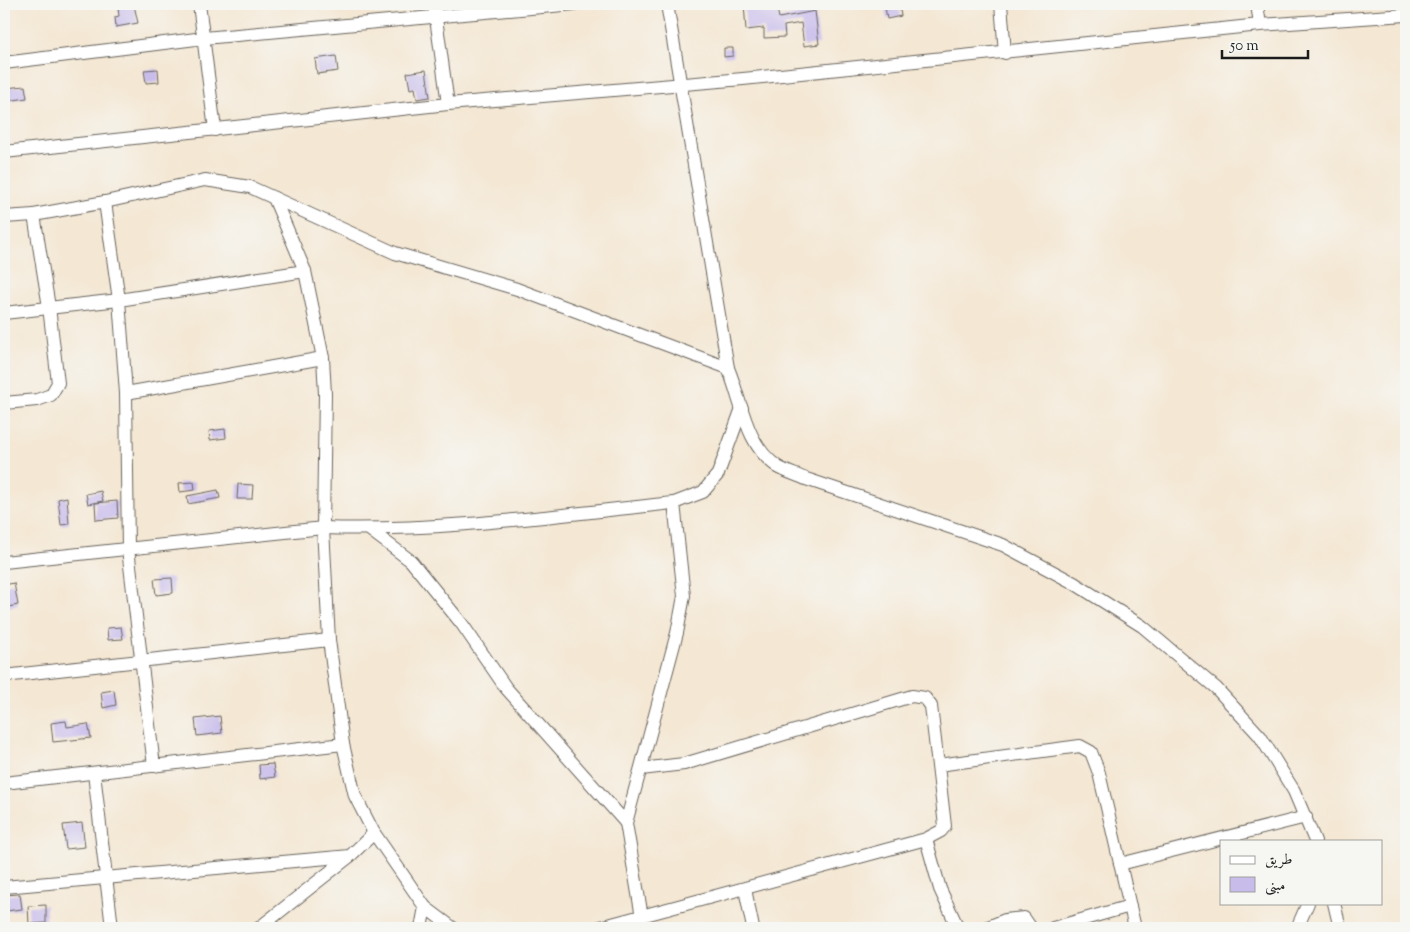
<svg xmlns="http://www.w3.org/2000/svg" width="1410" height="932" font-family="'Sorts Mill Goudy',Amiri,serif">
  <style>
    .building { fill: #c8bceb }
    .lines { fill: none; stroke-linecap: round; stroke-linejoin: round }
    .minor-casing { stroke: #68635c; stroke-width: 14 }
    .minor { stroke: #fff; stroke-width: 12 }
  </style>
  <rect width="100%" height="100%" fill="#f6f6f2"/>
  <filter id="ink" filterUnits="userSpaceOnUse"><feTurbulence type="fractalNoise" baseFrequency=".02" numOctaves="2"/><feDisplacementMap in="SourceGraphic" scale="10" xChannelSelector="R" yChannelSelector="G"/><feConvolveMatrix kernelMatrix="1 2 1 2 8 2 1 2 1" color-interpolation-filters="sRGB"/></filter>
  <filter id="wash" filterUnits="userSpaceOnUse"><feTurbulence type="fractalNoise" baseFrequency=".0096" numOctaves="4" result="noise"/><feDisplacementMap in="SourceGraphic" scale="20" xChannelSelector="R" yChannelSelector="G"/><feGaussianBlur stdDeviation="1.12" result="paint"/><feColorMatrix in="noise" values="0 0 0 0 0 0 0 0 0 0 0 0 0 0 0 0 0 1.4 0 .05"/><feComposite in="paint" operator="in"/></filter>
  <g filter="url(#wash)">
    <rect width="100%" height="100%" fill="#f4e7d3"/>
    <g id="blocks">
      <g class="building">
        <path d="M744,4H776L779,18L815,11L819,44L804,46L801,23L784,26L785,37L764,38V28L746,30Z"/>
        <path d="M899,4L901,16L887,19L885,7Z"/>
        <path d="M134,5L138,23L116,27L115,17L119,16L118,8Z"/>
        <path d="M724,48H733V56L724,57Z"/>
        <path d="M336,56L338,71L317,74L315,59Z"/>
        <path d="M158,69L159,82L146,83L144,70Z"/>
        <path d="M426,70L430,97L417,99L415,88L410,89L407,73Z"/>
        <path d="M25,86L27,98L7,101L5,88Z"/>
        <path d="M225,429L226,438L210,440L209,431Z"/>
        <path d="M194,482L195,490L180,492L179,483Z"/>
        <path d="M238,484L253,485L252,499H237Z"/>
        <path d="M218,490L220,498L188,504L187,496Z"/>
        <path d="M101,491L103,501L88,504L86,494Z"/>
        <path d="M67,497L69,524L61,525L58,499Z"/>
        <path d="M117,501L118,518L96,520L95,503Z"/>
        <path d="M172,578L173,593L156,595L154,579Z"/>
        <path d="M14,583L18,605L4,608V585Z"/>
        <path d="M121,627L123,639L108,640L107,628Z"/>
        <path d="M114,690L116,705L103,708L101,692Z"/>
        <path d="M220,716L222,733L197,736L195,719Z"/>
        <path d="M66,721L67,727L88,724L91,738L53,742L51,723Z"/>
        <path d="M273,764L275,777L260,779L259,765Z"/>
        <path d="M82,823L85,847L66,849L63,825Z"/>
        <path d="M20,894L22,909L6,911L4,895Z"/>
        <path d="M46,905V923L29,924L28,906Z"/>
      </g>
    </g>
  </g>
  <g filter="url(#ink)">
    <use href="#blocks" fill-opacity="0" stroke="#68635c" stroke-width="1"/>
    <g class="lines">
      <g class="minor-casing">
        <g id="minor">
          <path d="M199,4L215,130"/>
          <path d="M434,4L448,104"/>
          <path d="M667,4L728,368"/>
          <path d="M1001,4L1005,53"/>
          <path d="M1257,4L1260,25"/>
          <path d="M4,63L204,38L574,4"/>
          <path d="M4,152L448,104L743,79L1260,25L1406,15"/>
          <path d="M274,198L305,271L323,358L325,394L323,528L329,640L343,744L355,796L374,833L425,907L453,928"/>
          <path d="M105,202L119,300L126,393L323,358"/>
          <path d="M4,217L34,215L105,202L205,180L250,187L395,253L517,289L728,368C742,401 745,445 778,467C786,472 797,475 806,479L1003,545L1074,583L1142,626L1216,688L1260,736L1294,791L1315,841"/>
          <path d="M4,313L119,300L305,271"/>
          <path d="M126,393L128,549L154,766"/>
          <path d="M4,403L37,400L51,395L58,383L49,307L34,215"/>
          <path d="M370,530L411,561L462,624L506,688L626,823"/>
          <path d="M4,562L323,528C440,532 557,515 674,503L703,492L718,474L742,408"/>
          <path d="M4,676L329,640"/>
          <path d="M938,765L1080,746L1091,752L1099,773L1135,928"/>
          <path d="M94,773L112,928"/>
          <path d="M4,783L343,744"/>
          <path d="M926,839L940,889L958,928"/>
          <path d="M1120,864L1306,817"/>
          <path d="M4,887L350,856"/>
          <path d="M745,889L753,928"/>
          <path d="M1334,903L1340,928"/>
          <path d="M642,917L626,823L677,633L684,596L674,503"/>
          <path d="M259,928L350,856L374,833"/>
          <path d="M421,928L425,907"/>
          <path d="M597,928L926,839L941,831L945,826L931,706L925,698L912,696L684,764L641,769"/>
          <path d="M986,928L1005,920L1024,918L1031,928"/>
          <path d="M1053,928L1130,906"/>
          <path d="M1297,928L1308,903"/>
        </g>
      </g>
      <use href="#minor" class="minor"/>
    </g>
  </g>
  <rect width="1410" height="932" fill="none" stroke="#f6f6f2" stroke-width="20"/>
  <rect x="1220" y="840" width="162" height="65" fill="#f6f6f2" stroke="#9f9f9c"/>
  <rect x="1230" y="856" width="25" height="8" fill="#ffffff" stroke="#9f9f9c"/>
  <text x="1265" y="864" font-size="15" fill="#1c1c1c">طريق</text>
  <rect x="1230" y="877" width="25" height="15" fill="#c8bceb" stroke="#9f9f9c"/>
  <text x="1265" y="890" font-size="15" fill="#1c1c1c">مبنى</text>
  <path d="M1222 50v8h86v-8" fill="none" stroke="#1c1c1c" stroke-width="2.5"/>
  <text x="1230" y="50" font-size="15" fill="#1c1c1c" stroke="#f6f6f2" stroke-width="4" paint-order="stroke">50 m</text>
</svg>
